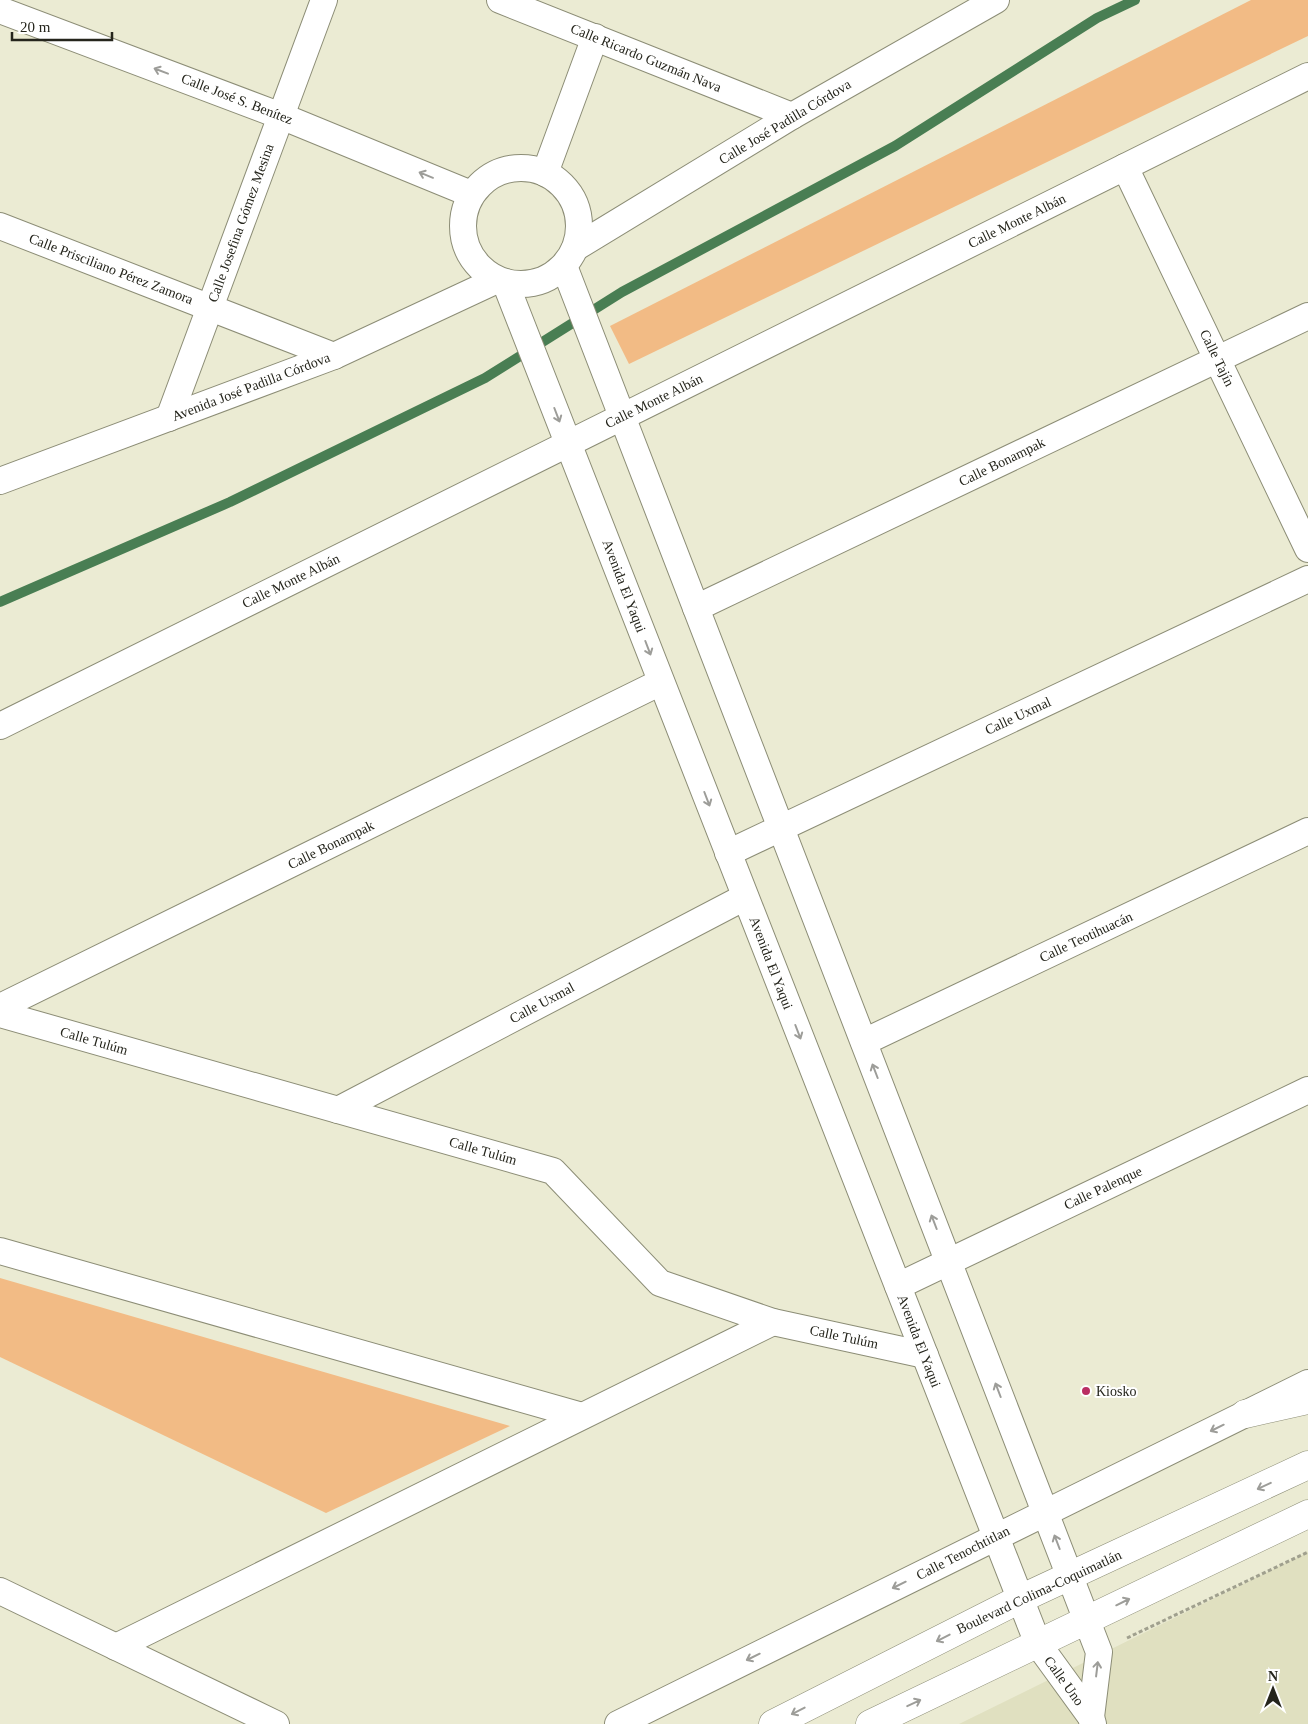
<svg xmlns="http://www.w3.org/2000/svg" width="1308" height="1724" font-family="'Times New Roman',serif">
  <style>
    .built { fill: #e0e0c0 }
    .green { fill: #f2bb85 }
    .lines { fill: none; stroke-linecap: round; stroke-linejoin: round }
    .stream { stroke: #497e53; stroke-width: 10 }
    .minor-casing { stroke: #8c8d76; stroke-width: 28 }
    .secondary-casing { stroke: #8c8d76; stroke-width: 29 }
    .path { stroke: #a0a08e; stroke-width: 3; stroke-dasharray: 4 2.5; stroke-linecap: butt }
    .minor { stroke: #fff; stroke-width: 26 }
    .secondary { stroke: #fff; stroke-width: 28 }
    .oneway { stroke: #9d9d99 }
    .poi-dot { fill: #ba2e63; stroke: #fff; stroke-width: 2 }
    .labels { text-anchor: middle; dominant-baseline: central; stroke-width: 4; stroke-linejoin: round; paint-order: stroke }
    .street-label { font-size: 14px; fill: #25251c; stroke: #fff }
    .poi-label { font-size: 14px; fill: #25251c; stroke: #fff; text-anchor: start }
  </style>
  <rect width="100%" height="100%" fill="#ebebd3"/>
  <path class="built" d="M1308,1552V1724H959Z"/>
  <g class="green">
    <path d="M1251,0H1308V36L629,364L610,326Z"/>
    <path d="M0,1278L510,1426L326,1513L0,1357Z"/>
  </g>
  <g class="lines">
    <path class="stream" d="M0,602L230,502L485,378L622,292L895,146L1097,18L1135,0"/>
    <g class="minor-casing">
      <g id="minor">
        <path d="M500,0L792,116"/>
        <path d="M0,10L281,116L471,194"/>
        <path d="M1125,167L1308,549"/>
        <circle cx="521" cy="226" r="58"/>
        <path d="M545,173L595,37"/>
        <path d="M0,226L334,356"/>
        <path d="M575,248L792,116L996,0"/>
        <path d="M564,266L1099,1652L1091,1717"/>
        <path d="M505,282L1038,1644L1091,1717L1093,1724"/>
        <path d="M169,418L324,0"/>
        <path d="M0,481L334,356L497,280"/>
        <path d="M696,608L1308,316"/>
        <path d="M0,726L1308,76"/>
        <path d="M728,853L1308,579"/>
        <path d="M0,1007L661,682"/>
        <path d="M0,1014L553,1171L660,1283L773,1322L925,1355"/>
        <path d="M864,1042L1308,831"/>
        <path d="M338,1110L745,897"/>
        <path d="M0,1251L582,1416"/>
        <path d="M898,1286L1308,1090"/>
        <path d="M0,1591L276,1724"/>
        <path d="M116,1647L773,1322"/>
        <path d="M618,1724L1308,1383"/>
      </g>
    </g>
    <g class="secondary-casing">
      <g id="secondary">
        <path d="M1245,1414L1308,1400"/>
        <path d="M773,1724L1020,1599L1308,1465"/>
        <path d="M870,1724L1308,1514"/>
      </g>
    </g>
    <path class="path" d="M1127,1638L1308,1552"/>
    <use href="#minor" class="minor"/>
    <use href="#secondary" class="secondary"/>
  </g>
  <defs><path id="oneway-shaft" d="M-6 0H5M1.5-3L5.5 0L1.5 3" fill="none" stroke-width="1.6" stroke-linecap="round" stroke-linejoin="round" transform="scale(1.25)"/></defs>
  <g class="oneway">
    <use href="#oneway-shaft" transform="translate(161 71) rotate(-159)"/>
    <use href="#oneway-shaft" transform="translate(426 175) rotate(-158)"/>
    <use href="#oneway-shaft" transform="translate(557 415) rotate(69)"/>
    <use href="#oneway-shaft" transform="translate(648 648) rotate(69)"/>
    <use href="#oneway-shaft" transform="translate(707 799) rotate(69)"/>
    <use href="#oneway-shaft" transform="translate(798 1032) rotate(69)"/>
    <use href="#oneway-shaft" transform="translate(875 1071) rotate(-111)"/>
    <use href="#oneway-shaft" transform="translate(934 1222) rotate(-111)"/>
    <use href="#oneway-shaft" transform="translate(998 1390) rotate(-111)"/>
    <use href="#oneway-shaft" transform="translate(1217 1428) rotate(154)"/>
    <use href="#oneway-shaft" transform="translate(1264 1486) rotate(155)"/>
    <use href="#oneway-shaft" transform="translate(1057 1542) rotate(-111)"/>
    <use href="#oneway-shaft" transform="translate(899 1585) rotate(154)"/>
    <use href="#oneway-shaft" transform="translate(1123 1602) rotate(-26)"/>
    <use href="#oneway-shaft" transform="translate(943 1638) rotate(153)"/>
    <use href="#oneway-shaft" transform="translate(753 1657) rotate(154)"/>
    <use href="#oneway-shaft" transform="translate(1097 1669) rotate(-83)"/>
    <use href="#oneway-shaft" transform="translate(914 1703) rotate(-25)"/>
    <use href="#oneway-shaft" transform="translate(798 1711) rotate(153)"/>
  </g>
  <circle class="poi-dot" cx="1086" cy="1391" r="5"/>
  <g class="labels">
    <g class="street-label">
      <text transform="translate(646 58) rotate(22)">Calle Ricardo Guzmán Nava</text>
      <text transform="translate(237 99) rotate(21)">Calle José S. Benítez</text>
      <text transform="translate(785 122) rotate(-31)">Calle José Padilla Córdova</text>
      <text transform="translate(1017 221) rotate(-26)">Calle Monte Albán</text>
      <text transform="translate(241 223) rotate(-70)">Calle Josefina Gómez Mesina</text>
      <text transform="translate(111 269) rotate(21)">Calle Prisciliano Pérez Zamora</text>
      <text transform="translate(1217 358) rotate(64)">Calle Tajín</text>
      <text transform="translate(251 387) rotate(-21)">Avenida José Padilla Córdova</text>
      <text transform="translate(654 401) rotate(-26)">Calle Monte Albán</text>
      <text transform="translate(1002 462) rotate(-26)">Calle Bonampak</text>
      <text transform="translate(291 581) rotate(-26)">Calle Monte Albán</text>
      <text transform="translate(624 586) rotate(69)">Avenida El Yaqui</text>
      <text transform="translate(1018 716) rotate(-25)">Calle Uxmal</text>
      <text transform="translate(331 845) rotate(-26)">Calle Bonampak</text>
      <text transform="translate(1086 937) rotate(-25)">Calle Teotihuacán</text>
      <text transform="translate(771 963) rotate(69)">Avenida El Yaqui</text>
      <text transform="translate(542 1003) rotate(-28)">Calle Uxmal</text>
      <text transform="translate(94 1041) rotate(16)">Calle Tulúm</text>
      <text transform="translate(483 1151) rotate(16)">Calle Tulúm</text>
      <text transform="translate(1103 1188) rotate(-25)">Calle Palenque</text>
      <text transform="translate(844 1337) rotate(12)">Calle Tulúm</text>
      <text transform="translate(919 1341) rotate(69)">Avenida El Yaqui</text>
      <text transform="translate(963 1553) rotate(-27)">Calle Tenochtitlan</text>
      <text transform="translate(1039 1592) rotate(-25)">Boulevard Colima-Coquimatlán</text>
      <text transform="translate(1064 1681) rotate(54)">Calle Uno</text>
    </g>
    <g class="poi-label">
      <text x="1096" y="1391">Kiosko</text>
    </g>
  </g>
  <g transform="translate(1273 1689)" stroke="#ffffff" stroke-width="4" paint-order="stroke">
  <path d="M0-4L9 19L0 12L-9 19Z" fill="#25251c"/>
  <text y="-8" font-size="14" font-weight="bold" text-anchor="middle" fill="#25251c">N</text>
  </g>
  <path d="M12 32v8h100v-8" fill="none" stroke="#25251c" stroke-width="2.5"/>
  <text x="20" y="32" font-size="15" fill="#25251c" stroke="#ffffff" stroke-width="4" paint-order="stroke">20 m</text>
</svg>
